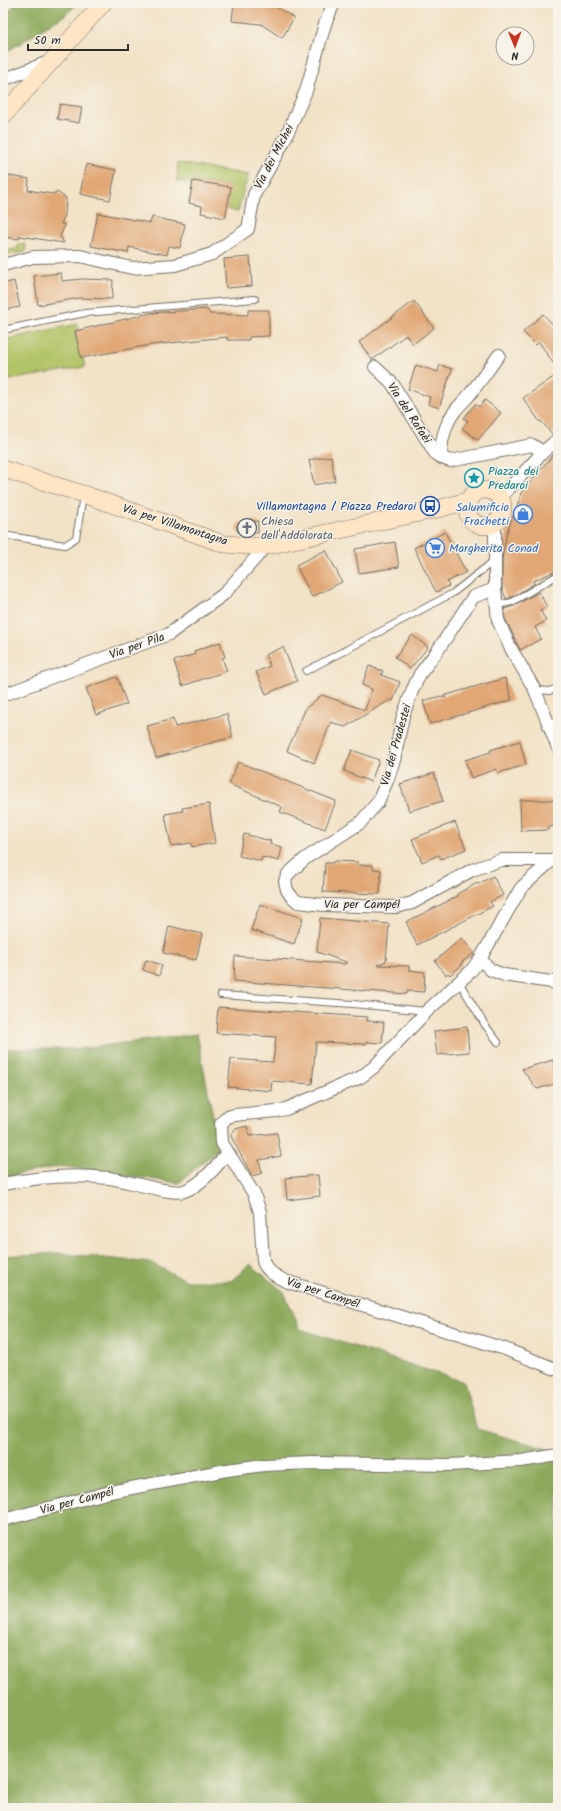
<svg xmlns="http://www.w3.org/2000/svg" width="561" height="1811" font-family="Kalam,sans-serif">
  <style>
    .green { fill: #b2c467; stroke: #6e7849 }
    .forest { fill: #8daa5c; stroke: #5c6a44 }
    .building { fill: #e1a774 }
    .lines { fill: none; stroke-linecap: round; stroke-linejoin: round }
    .lane-casing { stroke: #716b61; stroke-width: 8 }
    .street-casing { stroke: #716b61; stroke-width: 14 }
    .secondary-casing { stroke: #716b61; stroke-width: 18 }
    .lane { stroke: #fff; stroke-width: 6 }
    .street { stroke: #fff; stroke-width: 12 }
    .secondary { stroke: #fde5c5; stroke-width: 17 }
    .labels { text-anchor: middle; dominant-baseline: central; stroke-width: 3; stroke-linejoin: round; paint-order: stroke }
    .street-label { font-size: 12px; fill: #2b2b2b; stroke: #f7f3e8 }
    .culture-label { font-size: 12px; fill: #0d838f; stroke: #f7f3e8; text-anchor: start }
    .transit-label { font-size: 12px; fill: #164399; stroke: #f7f3e8; text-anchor: end }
    .shop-label { font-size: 12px; fill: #366cbe; stroke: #f7f3e8; text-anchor: end }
    .worship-label { font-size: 12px; fill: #5b616d; stroke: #f7f3e8; text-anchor: start }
  </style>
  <rect width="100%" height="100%" fill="#f7f3e8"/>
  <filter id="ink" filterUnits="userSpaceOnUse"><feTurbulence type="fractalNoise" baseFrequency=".025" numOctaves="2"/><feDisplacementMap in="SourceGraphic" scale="8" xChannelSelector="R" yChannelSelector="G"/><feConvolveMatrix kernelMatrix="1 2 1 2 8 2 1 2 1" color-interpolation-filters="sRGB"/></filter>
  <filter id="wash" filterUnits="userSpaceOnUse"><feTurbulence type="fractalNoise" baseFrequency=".012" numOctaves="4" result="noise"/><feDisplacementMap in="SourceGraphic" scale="16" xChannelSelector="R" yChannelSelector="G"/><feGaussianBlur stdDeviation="0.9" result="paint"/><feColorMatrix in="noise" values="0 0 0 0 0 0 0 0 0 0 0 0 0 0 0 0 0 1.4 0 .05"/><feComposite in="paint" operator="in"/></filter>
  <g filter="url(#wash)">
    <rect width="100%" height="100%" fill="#f2e2c6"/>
    <g class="green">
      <path d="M178,163L249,175L243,192L238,212L227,209L230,187L193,181L192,184L177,181Z"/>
      <path d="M19,244L26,245L25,252L11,254L3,259V250L17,249Z"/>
      <path d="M77,324L79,330L75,331L85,367L3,381V340Z"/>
    </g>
    <g class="forest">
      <path d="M16,3H78L65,15L3,54V19Z"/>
      <path d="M197,1034L219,1148L179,1183L60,1166L3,1177V1049H76Z"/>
      <path d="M57,1253L151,1263L187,1281H231L250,1264L284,1292L300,1329L464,1382L477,1429L558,1452V1808H3V1256Z"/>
    </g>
    <g id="blocks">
      <g class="building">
        <path d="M234,3H270L294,18L282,38L261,24L232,21Z"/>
        <path d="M60,104L82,107L79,123L57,119Z"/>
        <path d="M86,164L116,170L110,200L80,194Z"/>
        <path d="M3,175L29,179L28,190L52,194L57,192L66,198L65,215L61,224L65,225L60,236L64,243L20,236L19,239L3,237Z"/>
        <path d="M193,181L231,187L225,218L201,213L202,206L189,203Z"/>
        <path d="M98,213L150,223L152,217L185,224L180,248L169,246L167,255L129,247L128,253L91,246Z"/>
        <path d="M250,257L252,286L226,288L224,259Z"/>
        <path d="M61,273L62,281L81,279L113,280L112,299L80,298L38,305L34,276Z"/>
        <path d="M14,281L20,307L3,310V284Z"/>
        <path d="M414,301L434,328L413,344L406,335L372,360L359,342Z"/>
        <path d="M207,309L210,314L248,315V310H269V336L249,337V340H227V337L151,345L81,358L75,331L151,313Z"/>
        <path d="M543,314L558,330V370L539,342L536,345L523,332Z"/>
        <path d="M416,365L438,372L440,365L452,369L439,408L428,404L430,397L408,389Z"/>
        <path d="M558,374V432L552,434L541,421L540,422L523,398Z"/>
        <path d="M485,400L501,413L478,440L462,428L468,421L464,418L475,404L479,407Z"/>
        <path d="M558,449V570L533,581L534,584L510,598L506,599L502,588V559L507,532L521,495L520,494Z"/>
        <path d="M331,456L335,481L314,485L309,460Z"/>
        <path d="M258,521V533H241L237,531V525L241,522Z"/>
        <path d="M445,532L466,572L447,582L449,586L436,592L414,548Z"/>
        <path d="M395,542L399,567L359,573L355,549Z"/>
        <path d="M326,550L342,582L312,597L296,565Z"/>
        <path d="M539,592L547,607L540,610L546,621L535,627L541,639L520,650L505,618L504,609L514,606Z"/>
        <path d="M412,635L428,647L410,669L395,657Z"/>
        <path d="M220,642L225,657L222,658L227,671L182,686L174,661L195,654L194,651Z"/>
        <path d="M283,647L297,681L266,694L256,672L270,666L265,655Z"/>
        <path d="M369,666L383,671L381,675L400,682L393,701L390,700L345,727L331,722L314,763L287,751L306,708L322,695L365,710L372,689L362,685Z"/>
        <path d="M117,677L127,704L96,715L86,688Z"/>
        <path d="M505,678L512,700L430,724L423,701L441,696L446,698L443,696Z"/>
        <path d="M227,714L233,737L156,758L147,726L173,719L175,727Z"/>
        <path d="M520,741L526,765L498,773L497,769L471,778L465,760L491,752L490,750Z"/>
        <path d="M352,750L379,760L371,782L344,771Z"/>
        <path d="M238,762L336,801L325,829L280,812L282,807L229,784Z"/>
        <path d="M434,773L443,801L409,811L400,784Z"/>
        <path d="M520,800H558V826L548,827V830L521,831Z"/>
        <path d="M209,804L215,843L192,847L191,843L171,846L165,814L183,811L182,808Z"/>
        <path d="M455,822L466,849L441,859L439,855L422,862L412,839Z"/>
        <path d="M244,834L271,841L270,844L282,847L279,861L262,857L261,861L239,856Z"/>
        <path d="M334,861L358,862V865H373V869L381,870L380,894L323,892L325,863H333Z"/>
        <path d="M493,876L503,895L490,902L493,906L417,945L406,922L458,896L457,894L477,883L478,884Z"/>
        <path d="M260,904L303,918L294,944L251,930Z"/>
        <path d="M320,918L389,924L386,961L378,965L409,966V970L425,972L424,992L407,991V994L234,981L235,956L346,964V962L317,952Z"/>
        <path d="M169,926L202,934L196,960L163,953Z"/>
        <path d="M462,938L474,953L461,963L462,965L450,975L448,973L446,975L435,961Z"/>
        <path d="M146,960L162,965L159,976L143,970Z"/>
        <path d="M218,1007L368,1017L367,1021L384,1022L382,1043L366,1042V1044L316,1042L312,1084L272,1081L271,1091L228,1087L231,1059L273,1062L276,1037L216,1033Z"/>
        <path d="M467,1027L469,1052L437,1055L434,1031Z"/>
        <path d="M553,1060L558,1083L537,1089L522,1069Z"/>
        <path d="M247,1126L249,1136L277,1133L281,1156L259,1160L262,1173L252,1176L231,1136L235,1129Z"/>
        <path d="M318,1175L320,1196L287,1200L285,1178Z"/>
      </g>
    </g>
  </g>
  <g filter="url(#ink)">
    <use href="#blocks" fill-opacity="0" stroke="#716b61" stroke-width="1"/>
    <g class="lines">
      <g class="lane-casing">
        <g id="lane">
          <path d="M3,330L85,313L255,299"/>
          <path d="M3,535L65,545L76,538L83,496"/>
          <path d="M497,605L512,602L558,575"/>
          <path d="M306,671L453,593L495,560"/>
          <path d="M535,690L550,691L558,687"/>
          <path d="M459,982L485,1025L498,1042"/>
          <path d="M221,995L353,1004L427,1011"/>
        </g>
      </g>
      <g class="street-casing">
        <g id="street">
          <path d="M3,80L48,62"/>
          <path d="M3,265L33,257L80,256L132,268L175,265L212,254L248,229L254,195L284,141L306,91L325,24L334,3"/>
          <path d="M375,367L392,383L435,453L442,458L450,461L532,445L543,452"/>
          <path d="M442,458C439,445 446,422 455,411C460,404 468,398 473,390C482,379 490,367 499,355"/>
          <path d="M500,498L543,452L558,439"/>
          <path d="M495,523V589L498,620L510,647L535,690L558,748"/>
          <path d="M495,589L473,597L438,650L420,674L412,691L403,716L394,760L387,781L378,802L360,823L306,858L288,874L285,881L287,890L291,896L298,902L324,905L396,907L412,903L472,870L501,860H552"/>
          <path d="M3,695L169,634L224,594L266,546"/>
          <path d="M558,857L552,860L521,888L480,959L470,972L427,1011L374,1067L361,1077L286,1109L276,1111L235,1115L227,1117L221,1124L222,1143L254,1194L260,1212L263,1261C266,1271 276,1276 285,1281L505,1349L558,1370"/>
          <path d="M480,959L491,970L504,975L558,983"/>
          <path d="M3,1184C40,1177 72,1174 109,1178C126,1180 170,1195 184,1191C200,1186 218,1165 227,1153"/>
          <path d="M3,1520L110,1492L227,1470L264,1465L313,1463L450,1465L521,1461L558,1455"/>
        </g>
      </g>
      <g class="secondary-casing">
        <g id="secondary">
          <path d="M3,116L103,3"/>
          <path d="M3,469L83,494L224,544L253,546H266L438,509L467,501"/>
          <circle cx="485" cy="508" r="18"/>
        </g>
      </g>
      <use href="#lane" class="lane"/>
      <use href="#street" class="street"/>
      <use href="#secondary" class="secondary"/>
    </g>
  </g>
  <defs>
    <g id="sight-ring" transform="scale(1)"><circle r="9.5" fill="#f7f3e8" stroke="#0f9aa8" stroke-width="1.5"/><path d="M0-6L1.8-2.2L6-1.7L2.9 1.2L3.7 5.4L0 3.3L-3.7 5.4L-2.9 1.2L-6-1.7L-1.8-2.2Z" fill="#0f9aa8"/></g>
    <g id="bus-ring" transform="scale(1)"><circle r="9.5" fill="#f7f3e8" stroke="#1a4fb4" stroke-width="1.5"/><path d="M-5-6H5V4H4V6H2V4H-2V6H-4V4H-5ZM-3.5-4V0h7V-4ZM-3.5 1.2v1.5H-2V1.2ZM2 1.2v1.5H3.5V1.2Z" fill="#1a4fb4"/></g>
    <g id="shop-ring" transform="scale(1)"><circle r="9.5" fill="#f7f3e8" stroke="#3f7fe0" stroke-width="1.5"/><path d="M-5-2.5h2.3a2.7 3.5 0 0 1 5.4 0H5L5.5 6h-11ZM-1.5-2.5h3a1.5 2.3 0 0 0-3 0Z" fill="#3f7fe0"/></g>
    <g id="church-ring" transform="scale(1)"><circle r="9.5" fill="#f7f3e8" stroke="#6b7280" stroke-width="1.5"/><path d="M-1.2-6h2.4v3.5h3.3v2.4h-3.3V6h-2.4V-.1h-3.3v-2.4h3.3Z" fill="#6b7280"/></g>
    <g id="supermarket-ring" transform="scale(1)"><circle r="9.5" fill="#f7f3e8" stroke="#3f7fe0" stroke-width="1.5"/><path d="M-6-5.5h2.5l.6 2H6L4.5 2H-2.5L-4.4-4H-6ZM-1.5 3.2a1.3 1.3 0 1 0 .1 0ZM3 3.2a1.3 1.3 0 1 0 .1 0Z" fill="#3f7fe0"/></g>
  </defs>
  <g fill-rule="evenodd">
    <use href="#sight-ring" x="474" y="478"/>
    <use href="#bus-ring" x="430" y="506"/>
    <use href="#shop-ring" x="523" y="514"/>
    <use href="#church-ring" x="247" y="528"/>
    <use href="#supermarket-ring" x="435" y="548"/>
  </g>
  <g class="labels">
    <g class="street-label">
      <text transform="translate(274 157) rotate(-62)">Via dei Michei</text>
      <text transform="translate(409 413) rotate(57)">Via del Rafaèi</text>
      <text transform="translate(175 525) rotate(18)">Via per Villamontagna</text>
      <text transform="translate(137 646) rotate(-19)">Via per Pila</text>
      <text transform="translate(396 745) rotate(-74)">Via dei Pradestei</text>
      <text x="362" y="904">Via per Campél</text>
      <text transform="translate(323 1293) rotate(18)">Via per Campél</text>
      <text transform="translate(77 1501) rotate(-15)">Via per Campél</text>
    </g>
    <g class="culture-label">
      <text x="488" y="471">Piazza dei<tspan x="488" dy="14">Predaroi</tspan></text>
    </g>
    <g class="transit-label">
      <text x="416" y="506">Villamontagna / Piazza Predaroi</text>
    </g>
    <g class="shop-label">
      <text x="509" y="507">Salumificio<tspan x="509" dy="14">Frachetti</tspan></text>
      <text x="449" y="548" text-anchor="start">Margherita Conad</text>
    </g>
    <g class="worship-label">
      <text x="261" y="521">Chiesa<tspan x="261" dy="14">dell'Addolorata</tspan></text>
    </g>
  </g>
  <rect width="561" height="1811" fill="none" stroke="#f7f3e8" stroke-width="16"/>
  <g transform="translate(515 46) rotate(179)"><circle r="19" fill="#f7f3e8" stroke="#a5a39c"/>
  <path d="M0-3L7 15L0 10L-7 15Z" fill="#c8321e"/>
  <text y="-6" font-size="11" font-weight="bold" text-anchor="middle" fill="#2b2b2b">N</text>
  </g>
  <path d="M28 44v6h100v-6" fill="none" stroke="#2b2b2b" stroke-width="2"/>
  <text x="34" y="44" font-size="12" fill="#2b2b2b" stroke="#f7f3e8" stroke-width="3" paint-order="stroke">50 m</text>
</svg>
